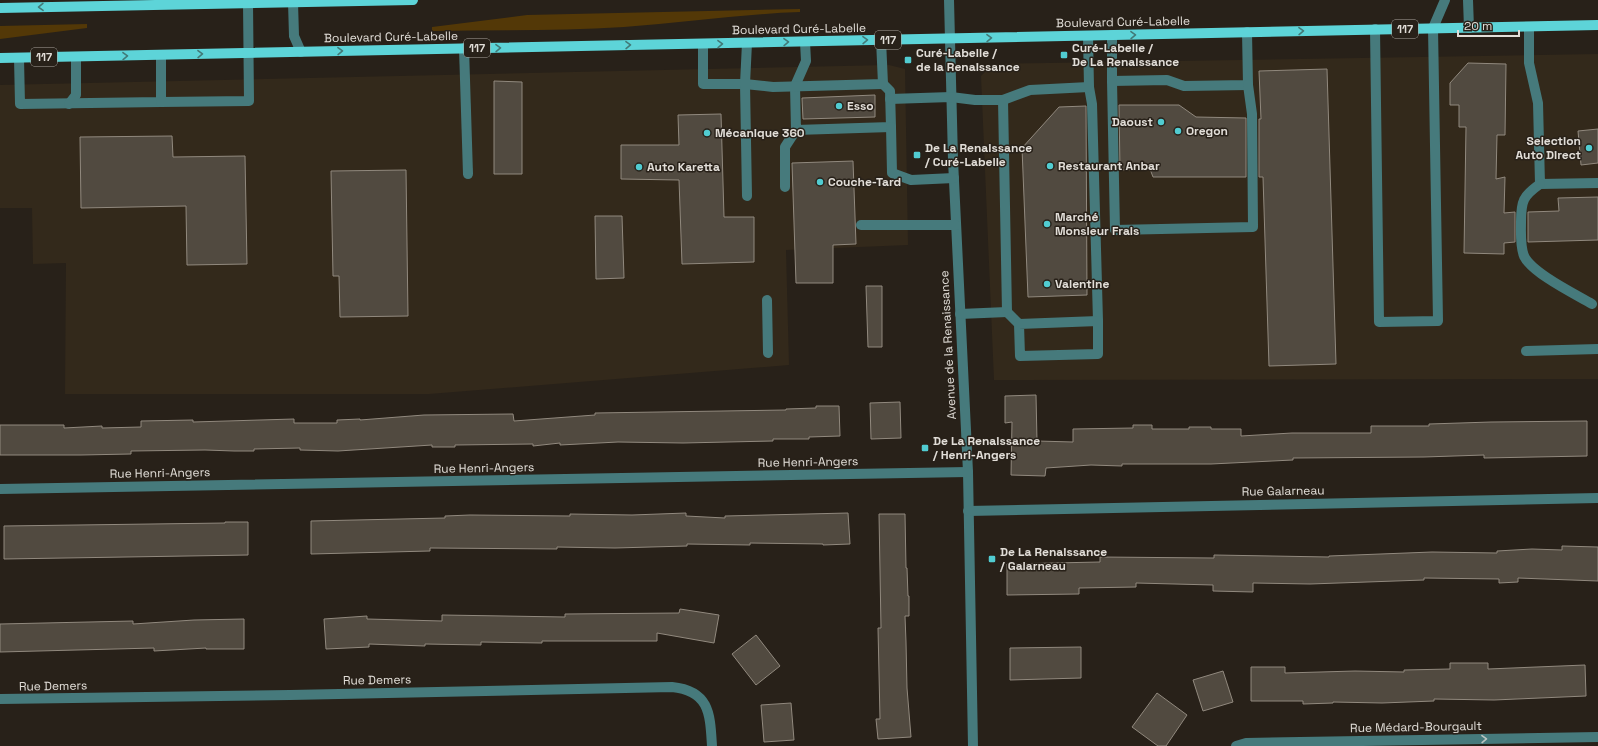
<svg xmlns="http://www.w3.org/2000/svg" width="1598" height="746" font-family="'Space Grotesk',sans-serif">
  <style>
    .built { fill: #33291b }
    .green { fill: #533807 }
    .building { fill: #514a40; stroke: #91897e }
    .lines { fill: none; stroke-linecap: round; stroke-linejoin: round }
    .minor { stroke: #467a7c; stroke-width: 10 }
    .major { stroke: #5dd4d8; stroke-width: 10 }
    .oneway { stroke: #427a78 }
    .oneway2 { stroke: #bbc5c1 }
    .poi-dot { fill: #51ccd1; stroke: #282119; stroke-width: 1.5 }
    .labels { text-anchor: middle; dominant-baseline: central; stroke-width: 3; stroke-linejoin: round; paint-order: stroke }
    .shield { fill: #282119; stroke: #aaa59f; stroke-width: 1 }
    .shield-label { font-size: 11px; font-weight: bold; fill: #e2ded8 }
    .street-label { font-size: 12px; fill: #e2ded8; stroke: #282119 }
    .poi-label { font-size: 12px; font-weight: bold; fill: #e2ded8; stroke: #282119; text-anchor: start }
  </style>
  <rect width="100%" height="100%" fill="#282119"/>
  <g class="built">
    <path d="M1598,54V379L994,380L981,76L993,64Z"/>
    <path d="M889,65L905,69L908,245L786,250L789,365L429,394H65L66,263L33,264L32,208H0V85Z"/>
  </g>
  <g class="green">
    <path d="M800,9V12C741,14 683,23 624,27C560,31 496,30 432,31V27L527,15Z"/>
    <path d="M87,24V28L0,39V26Z"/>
  </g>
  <g class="building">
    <path d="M1468,63L1506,64L1505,135H1497L1496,179L1505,177L1504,213L1515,212V242L1504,243V254L1464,253L1466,127H1459V105H1450V83Z"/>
    <path d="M1327,69L1336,364L1269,366L1263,177H1259V119H1261L1259,71Z"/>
    <path d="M494,81L522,82V174H494Z"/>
    <path d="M875,95V117L803,119L802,98Z"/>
    <path d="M1119,105H1179L1196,117L1246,118V177H1153L1150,169L1120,170Z"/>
    <path d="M1086,106L1087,295L1028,297L1022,148L1059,107Z"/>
    <path d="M721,114L724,217H754V262L682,264L679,180L621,179V145H679L678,115Z"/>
    <path d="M1598,129V163L1581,165L1578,131Z"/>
    <path d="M172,136L173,157L245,156L247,264L187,265L186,206L81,208L80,137Z"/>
    <path d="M853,161L856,244L833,245V283H796L792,163Z"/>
    <path d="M406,170L408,316L340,317L339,276H333L331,171Z"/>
    <path d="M1598,197V240L1528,242V212L1559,211L1558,198Z"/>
    <path d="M595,216H622L624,278L596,279Z"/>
    <path d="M866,286H882V347H868Z"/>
    <path d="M1036,395L1037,441L1073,442V429L1133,428V425H1152V429H1189V427H1211V429H1241V436L1292,433H1371V426H1429V424L1491,422L1587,421V456L1484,458V455L1424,457L1293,458V460L1211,464H1122V466L1091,465L1046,468L1045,476L1011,475L1012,422L1005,423V396Z"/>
    <path d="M900,402L901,438L871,439L870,403Z"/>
    <path d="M816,406H839L840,436L809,437V439H773V441L683,443L618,442L560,445V443L533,446V444L455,445V447H432V445L338,451L300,450V448L254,449V451H234L205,450L131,451V454L81,455H0V425H64V428L102,426V428L141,427V421L193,420V422L294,419V423H337V420L360,419V420L424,415L513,414L514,421L595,415V413L786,410V409L816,408Z"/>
    <path d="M686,513V516L725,518V516L848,513L850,544L823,545V544L750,543V545L687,544V546L615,548L557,547V549L430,548V551L311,554V521L445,518V516L470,515L570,516V514L632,515Z"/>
    <path d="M879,514H905L906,568H907L908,596H909V616H905L906,642L907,688L911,737L878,739L876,719H880L878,628H881Z"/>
    <path d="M225,522H248V555L4,559V526L225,523Z"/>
    <path d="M1562,546L1598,547V581L1518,578V582L1499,583V579L1424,578V580L1310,584L1253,583V592L1213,591V585L1136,583V587L1079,588V594L1007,595V564L1100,562V557L1214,558V555L1329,557V556L1432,552L1497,553V551L1532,549L1562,550Z"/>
    <path d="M680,609L719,615L714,643L657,633V641H542V643L481,642V645L425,644V646L369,644V647L326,649L324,619L367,616V619L442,621V615L565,617V614L679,613Z"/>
    <path d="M244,619V649H206V648L154,651V648L0,652V624L133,621V624L194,620Z"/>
    <path d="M756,635L780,666L756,685L732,654Z"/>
    <path d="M1081,647V678L1010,680V648Z"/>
    <path d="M1450,663H1488V669L1585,665L1586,696L1494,700L1434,699V701L1382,703L1333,702V703L1303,704V701H1251V667H1285V673L1355,671L1404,672V670L1450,669Z"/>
    <path d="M1223,671L1233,702L1203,711L1193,680Z"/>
    <path d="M1157,693L1187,715L1166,746H1158L1132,727Z"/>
    <path d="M791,703L794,740L764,742L761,705Z"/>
  </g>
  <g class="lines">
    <g class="minor">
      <path d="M949,0L953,160L968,472L973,746"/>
      <path d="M1468,0L1469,28"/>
      <path d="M293,2L294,36L301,52"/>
      <path d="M1529,27V63L1538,103L1540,184L1598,183"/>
      <path d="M1375,29L1379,322L1438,321L1433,28L1445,0"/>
      <path d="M1112,35V81L1167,80L1184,86L1248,85L1247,32"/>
      <path d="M805,42L806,61L795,86L796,130L891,127L890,91L883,84"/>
      <path d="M703,44V84H745L773,87L883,84L881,40"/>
      <path d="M464,48L468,174"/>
      <path d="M19,58L20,104L161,102V55"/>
      <path d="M1112,81L1115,230L1253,227L1252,114L1248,85"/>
      <path d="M1089,87L1092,104L1098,321"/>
      <path d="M890,99L951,97L975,100H1003L1030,90L1089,87L1088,36"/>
      <path d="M161,102L249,101L248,3"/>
      <path d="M69,104L76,95V57"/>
      <path d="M891,127L892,173L911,180L954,178"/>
      <path d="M1540,184C1523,196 1521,201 1521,222C1521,233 1520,246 1524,256C1532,273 1575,294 1592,304"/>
      <path d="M785,187V147L796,130"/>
      <path d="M747,196L745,84L747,43"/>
      <path d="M861,225H956"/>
      <path d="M767,300L768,353"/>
      <path d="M1007,312L1019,324L1098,321V354L1020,356L1019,324"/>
      <path d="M960,314L1007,312L1003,100"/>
      <path d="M1526,351L1598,349"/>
      <path d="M0,489L968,472"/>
      <path d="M968,511L1598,498"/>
      <path d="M0,699L290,695L672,687C710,691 710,714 712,746"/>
      <path d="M1236,746L1246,743L1598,737"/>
    </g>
    <g class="major">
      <path d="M0,8L413,0"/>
      <path d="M0,58L1598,25"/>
    </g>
  </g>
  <defs><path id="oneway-chevron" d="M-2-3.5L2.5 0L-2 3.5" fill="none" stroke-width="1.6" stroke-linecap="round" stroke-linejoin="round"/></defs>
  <g class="oneway">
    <use href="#oneway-chevron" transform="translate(41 7) rotate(179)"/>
    <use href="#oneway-chevron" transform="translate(1301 31) rotate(-1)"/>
    <use href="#oneway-chevron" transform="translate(1133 35) rotate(-1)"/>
    <use href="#oneway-chevron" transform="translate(989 38) rotate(-1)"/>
    <use href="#oneway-chevron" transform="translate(865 40) rotate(-1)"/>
    <use href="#oneway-chevron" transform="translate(786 42) rotate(-1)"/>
    <use href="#oneway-chevron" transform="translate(720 44) rotate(-1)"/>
    <use href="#oneway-chevron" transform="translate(628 45) rotate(-1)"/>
    <use href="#oneway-chevron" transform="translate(498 48) rotate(-1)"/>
    <use href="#oneway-chevron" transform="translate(340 51) rotate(-1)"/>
    <use href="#oneway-chevron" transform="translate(200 54) rotate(-1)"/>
    <use href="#oneway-chevron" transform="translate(125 56) rotate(-1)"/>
  </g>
  <use class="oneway2" href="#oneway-chevron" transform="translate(1484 739) rotate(-1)"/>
  <g class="poi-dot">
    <rect x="1060" y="51" width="8" height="8" rx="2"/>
    <rect x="904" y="56" width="8" height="8" rx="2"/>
    <circle cx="839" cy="106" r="4"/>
    <circle cx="1161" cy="122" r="4"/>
    <circle cx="1178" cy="131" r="4"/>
    <circle cx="707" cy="133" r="4"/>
    <circle cx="1589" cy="148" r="4"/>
    <rect x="913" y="151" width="8" height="8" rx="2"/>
    <circle cx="1050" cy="166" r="4"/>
    <circle cx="639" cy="167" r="4"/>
    <circle cx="820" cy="182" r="4"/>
    <circle cx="1047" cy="224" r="4"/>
    <circle cx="1047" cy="284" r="4"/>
    <rect x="921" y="444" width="8" height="8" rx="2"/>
    <rect x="988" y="555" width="8" height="8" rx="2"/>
  </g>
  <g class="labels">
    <g class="shield">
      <rect x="1392" y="20" width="26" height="18" rx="3"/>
      <rect x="875" y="31" width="26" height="18" rx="3"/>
      <rect x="464" y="39" width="26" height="18" rx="3"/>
      <rect x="31" y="48" width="26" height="18" rx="3"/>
    </g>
    <g class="shield-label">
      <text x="1405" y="29">117</text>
      <text x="888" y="40">117</text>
      <text x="477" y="48">117</text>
      <text x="44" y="57">117</text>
    </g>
    <g class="street-label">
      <text transform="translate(1123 22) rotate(-1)">Boulevard Curé-Labelle</text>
      <text transform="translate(799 29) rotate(-1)">Boulevard Curé-Labelle</text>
      <text transform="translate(391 37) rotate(-1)">Boulevard Curé-Labelle</text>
      <text transform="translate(948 345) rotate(-93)">Avenue de la Renaissance</text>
      <text transform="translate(808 462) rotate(-1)">Rue Henri-Angers</text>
      <text transform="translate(484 468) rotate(-1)">Rue Henri-Angers</text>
      <text transform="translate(160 473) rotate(-1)">Rue Henri-Angers</text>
      <text transform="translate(1283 491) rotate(-1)">Rue Galarneau</text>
      <text transform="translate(377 680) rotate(-1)">Rue Demers</text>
      <text transform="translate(53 686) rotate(-1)">Rue Demers</text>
      <text transform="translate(1416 727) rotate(-1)">Rue Médard-Bourgault</text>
    </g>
    <g class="poi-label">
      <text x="1072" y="48">Curé-Labelle /<tspan x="1072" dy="14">De La Renaissance</tspan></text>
      <text x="916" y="53">Curé-Labelle /<tspan x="916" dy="14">de la Renaissance</tspan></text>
      <text x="847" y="106">Esso</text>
      <text x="1153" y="122" text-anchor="end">Daoust</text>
      <text x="1186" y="131">Oregon</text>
      <text x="715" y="133">Mécanique 360</text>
      <text x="1581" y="141" text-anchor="end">Selection<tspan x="1581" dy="14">Auto Direct</tspan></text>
      <text x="925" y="148">De La Renaissance<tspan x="925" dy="14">/ Curé-Labelle</tspan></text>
      <text x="1058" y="166">Restaurant Anbar</text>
      <text x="647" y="167">Auto Karetta</text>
      <text x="828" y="182">Couche-Tard</text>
      <text x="1055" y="217">Marché<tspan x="1055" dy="14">Monsieur Frais</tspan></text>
      <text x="1055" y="284">Valentine</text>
      <text x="933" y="441">De La Renaissance<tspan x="933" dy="14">/ Henri-Angers</tspan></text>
      <text x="1000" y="552">De La Renaissance<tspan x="1000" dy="14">/ Galarneau</tspan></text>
    </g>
  </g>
  <path d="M1458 30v6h61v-6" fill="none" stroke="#e2ded8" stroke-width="2"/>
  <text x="1464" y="30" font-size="12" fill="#e2ded8" stroke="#282119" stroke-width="3" paint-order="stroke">20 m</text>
</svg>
